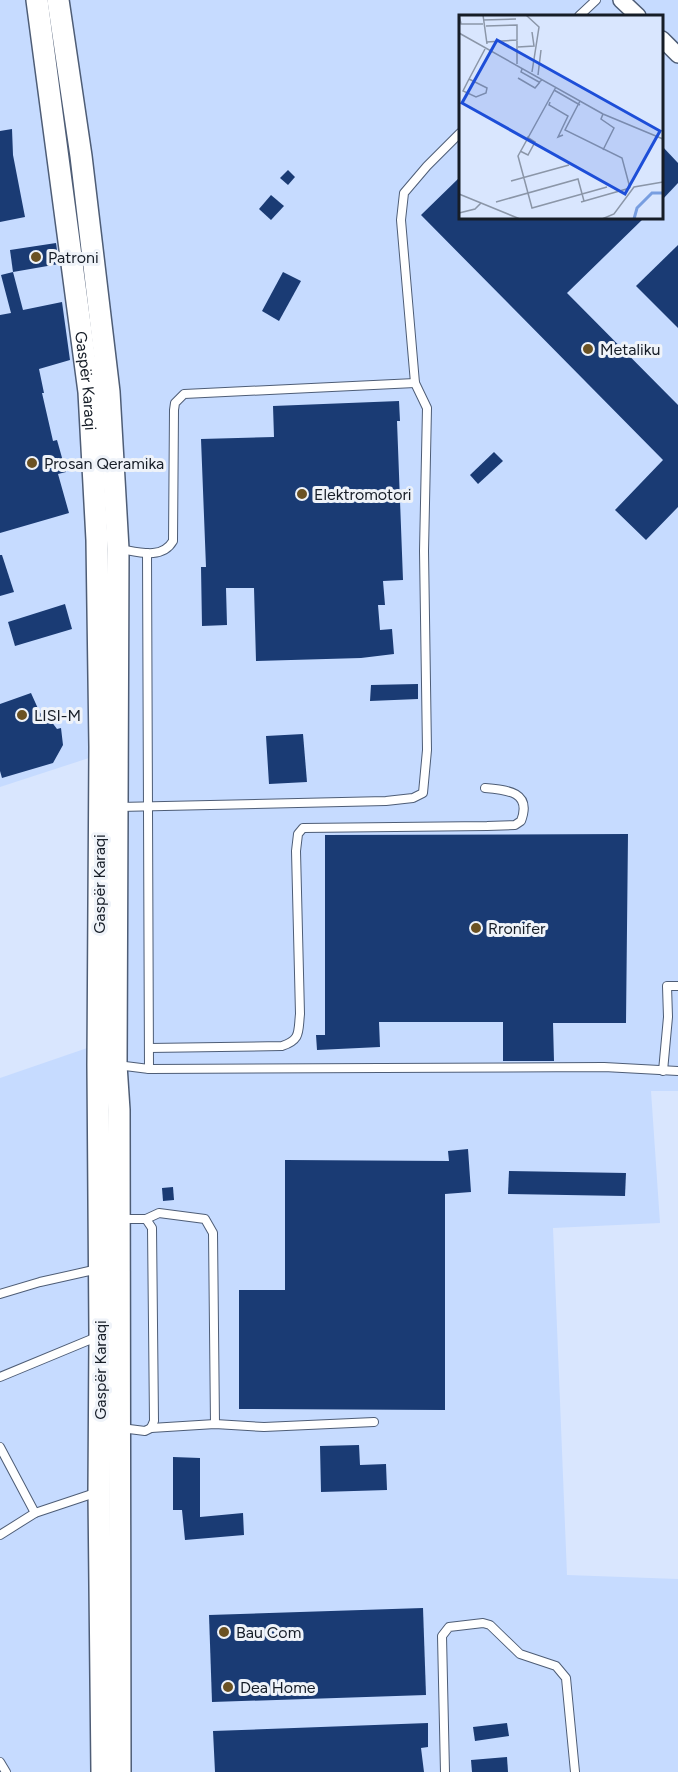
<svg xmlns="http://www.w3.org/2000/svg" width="678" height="1772" font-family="Figtree,sans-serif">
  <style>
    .built { fill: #c6dbff; fill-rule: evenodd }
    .building { fill: #1a3b74 }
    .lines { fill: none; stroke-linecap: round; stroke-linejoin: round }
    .lane-casing { stroke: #4e5d76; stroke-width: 10 }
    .street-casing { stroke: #4e5d76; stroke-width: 18 }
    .secondary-casing { stroke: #4e5d76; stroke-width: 24 }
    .lane { stroke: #fff; stroke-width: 8 }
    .street { stroke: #fff; stroke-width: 15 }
    .secondary { stroke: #fff; stroke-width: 21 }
    .poi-dot { fill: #6b5223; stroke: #eff3f9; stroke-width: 2 }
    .labels { text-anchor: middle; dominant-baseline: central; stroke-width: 6; stroke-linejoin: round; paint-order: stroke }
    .poi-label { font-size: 16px; fill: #161d27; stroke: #eff3f9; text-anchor: start }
    .street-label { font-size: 16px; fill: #161d27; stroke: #eff3f9 }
    .inset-river { fill: none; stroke: #789ee0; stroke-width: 3 }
    .inset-road { fill: none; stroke: #8b96a8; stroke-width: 1.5 }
    .view { fill: #1d4ed8; fill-opacity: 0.15; stroke: #1d4ed8; stroke-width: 3 }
    .inset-edge { fill: none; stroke: #161d27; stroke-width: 3 }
  </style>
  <rect width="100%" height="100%" fill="#d9e6fe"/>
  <path class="built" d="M0,0H678V1091H651L660,1223L553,1228L567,1575L678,1579V1772H0V1078L93,1046L92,757L0,787ZM460,16H662V218H460Z"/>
  <g class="building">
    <path d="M12,129L13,155L25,217L0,222V131Z"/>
    <path d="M662,146L678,163V183L662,200Z"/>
    <path d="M288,170L295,177L288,185L280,178Z"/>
    <path d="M460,177V218H644L567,293L678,405V507L646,540L615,510L663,460L421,215Z"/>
    <path d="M271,195L284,206L271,220L259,209Z"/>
    <path d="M56,243L59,264L13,272L10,250Z"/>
    <path d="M678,245V328L636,286Z"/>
    <path d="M13,272L23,310L62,302L70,360L39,369L44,393H42L53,441L57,440L66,472L58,474L69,513L0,533V315L11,313L1,275Z"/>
    <path d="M283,272L301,281L279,321L262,311Z"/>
    <path d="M399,401L400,421H397L403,580L383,581L385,605H378L380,630L392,629L394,654L361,658L256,661L254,588H226L227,625L202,626L201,567H206L201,439L274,437L273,406Z"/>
    <path d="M494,452L503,461L478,484L470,475Z"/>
    <path d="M0,555H2L14,592L0,596Z"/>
    <path d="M65,604L72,629L15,646L8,622Z"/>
    <path d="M418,684V699L370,701L371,685Z"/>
    <path d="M31,693L40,713L48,717L57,729L61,728L63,745L53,763L2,778L0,771V704Z"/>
    <path d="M303,734L307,782L269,784L266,736Z"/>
    <path d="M628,834L626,1023H553L554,1061H503V1022H379L380,1047L317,1050L316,1035H325V835Z"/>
    <path d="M468,1149L471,1192L445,1194V1410L239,1409V1290H285V1160L449,1161L448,1151Z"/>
    <path d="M509,1171L626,1173L625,1196L508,1194Z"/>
    <path d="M173,1187L174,1200L163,1201L162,1188Z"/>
    <path d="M359,1445L360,1465L386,1464L387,1490L321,1492L320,1446Z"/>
    <path d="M173,1457L200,1458V1517L243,1513L244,1535L185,1540L182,1510H173Z"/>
    <path d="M423,1608L426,1695L212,1702L209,1615Z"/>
    <path d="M428,1723V1747L421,1748L424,1772H215L213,1731Z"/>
    <path d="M507,1723L509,1736L475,1741L473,1727Z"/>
    <path d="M507,1757L508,1772H472L471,1760Z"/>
  </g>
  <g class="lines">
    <g class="lane-casing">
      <g id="lane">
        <path d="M579,16L596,0"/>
        <path d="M120,549C138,552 162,560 173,541L174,410L175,403L184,394L415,383"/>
        <path d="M147,553L149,1069"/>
        <path d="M119,807L386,801L413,798L423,793L427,750L424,551L427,408L415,383L401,220L404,193L427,166L460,133"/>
        <path d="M149,1048L282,1046C301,1040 298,1032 300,1014L296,851L298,834L303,828L487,826L515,825L521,821C532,792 508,790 485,788"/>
        <path d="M117,1065L149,1069L604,1067L678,1071"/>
        <path d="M663,1071L668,1017L667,986H678"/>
        <path d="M146,1219L159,1213L205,1219L213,1233L215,1424"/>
        <path d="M0,1294L40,1282L98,1269"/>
        <path d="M0,1377L99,1336"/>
        <path d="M121,1428L145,1431L151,1428L154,1421L152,1228L146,1219H121"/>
        <path d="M151,1428L215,1424L264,1427L374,1422"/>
        <path d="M0,1447L35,1513"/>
        <path d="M0,1535L35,1513L98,1492"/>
        <path d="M0,1762L6,1772"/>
        <path d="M445,1772L442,1636L449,1627L483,1623L490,1625L520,1654L556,1666L566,1678L575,1772"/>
      </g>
    </g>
    <g class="street-casing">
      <g id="street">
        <path d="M621,0L638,16"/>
        <path d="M662,39L678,55"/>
      </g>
    </g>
    <g class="secondary-casing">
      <g id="secondary">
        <path id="s1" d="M37,0L89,392L97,540L100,747L98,1065L100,1335L99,1492L102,1772"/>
        <path d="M58,0L81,156L109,392L118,549L116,1065L119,1110L120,1772"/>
      </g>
    </g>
    <use href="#lane" class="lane"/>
    <use href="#street" class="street"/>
    <use href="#secondary" class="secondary"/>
  </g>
  <g class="poi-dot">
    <circle cx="36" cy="257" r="6"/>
    <circle cx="588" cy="349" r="6"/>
    <circle cx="32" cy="463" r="6"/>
    <circle cx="302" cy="494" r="6"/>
    <circle cx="22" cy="715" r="6"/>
    <circle cx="476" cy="928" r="6"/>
    <circle cx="224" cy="1632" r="6"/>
    <circle cx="228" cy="1687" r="6"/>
  </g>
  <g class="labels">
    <g class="poi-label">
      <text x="48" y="257">Patroni</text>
      <text x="600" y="349">Metaliku</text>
      <text x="44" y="463">Prosan Qeramika</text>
      <text x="314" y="494">Elektromotori</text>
      <text x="34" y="715">LISI-M</text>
      <text x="488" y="928">Rronifer</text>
      <text x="236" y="1632">Bau Com</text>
      <text x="240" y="1687">Dea Home</text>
    </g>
    <g class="street-label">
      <text stroke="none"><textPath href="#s1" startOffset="384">Gaspër Karaqi</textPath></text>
      <text transform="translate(99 884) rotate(-90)">Gaspër Karaqi</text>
      <text transform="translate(100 1370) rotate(-90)">Gaspër Karaqi</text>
    </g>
  </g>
  <g transform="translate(459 15)">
    <rect width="204" height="204" fill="#d9e6fe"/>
    <path class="inset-river" d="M175,204L178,193L193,178H204"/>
    <path class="inset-road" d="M0,0L2,9H24M24,0L28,29M67,0L80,12L73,57M24,5L57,4M27,11L58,10V25L28,27M0,18L144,99L204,124M59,32L75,31L73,17M58,49V25M63,54L62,57L80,67L83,65M79,60L82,35M59,63L76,73L81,67M10,64L28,73L27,78L17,82L4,76L9,66L26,34M97,72L59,141L73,193L148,172M95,75L121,90M121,86L106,115L163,143L171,173M91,87L90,90L109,101L99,122L104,120M144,99L142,104L155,113L144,135M61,136L69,140L76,127L68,122M52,166L110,150M0,179L61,204M37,187L119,164L125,186M122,187L171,173M0,198L16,194L22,188M143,204L155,199L175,172L204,167"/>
    <path class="view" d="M38,25L201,116L166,179L3,88Z"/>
    <rect width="204" height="204" class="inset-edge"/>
  </g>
</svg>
